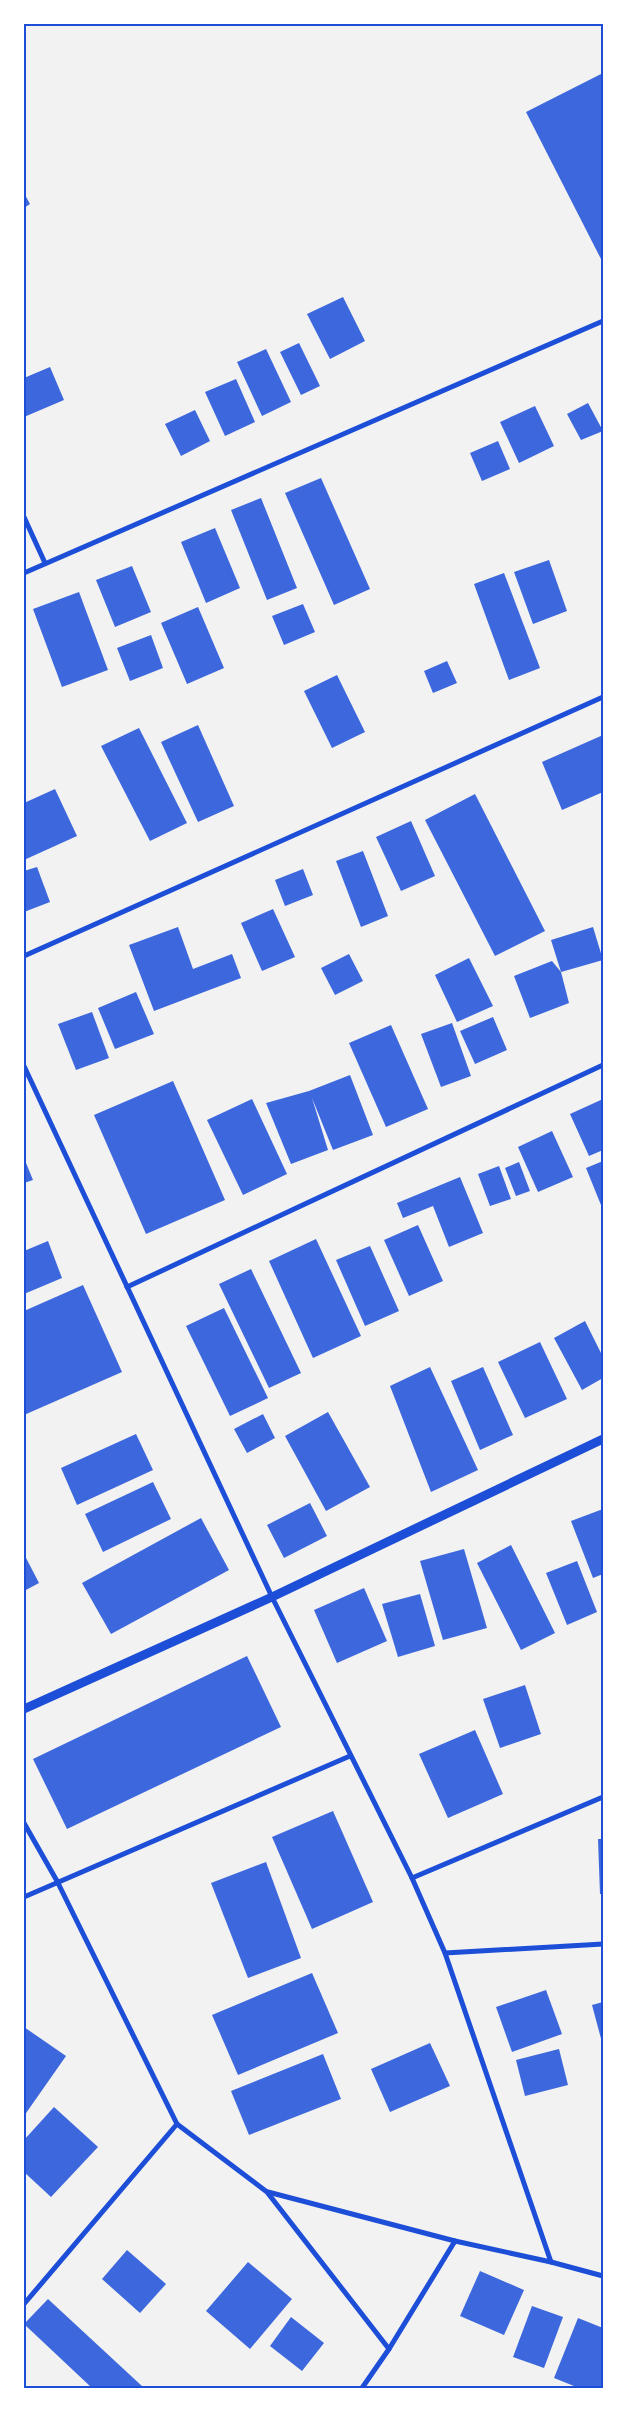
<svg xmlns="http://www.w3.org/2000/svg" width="627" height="2412" font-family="Figtree,sans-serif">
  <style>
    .building { fill: #3d67dc }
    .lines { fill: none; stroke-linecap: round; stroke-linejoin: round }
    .minor { stroke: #1d4ed8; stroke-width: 5 }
    .tertiary { stroke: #1d4ed8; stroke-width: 9 }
    .neatline { fill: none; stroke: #1d4ed8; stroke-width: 2 }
  </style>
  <rect width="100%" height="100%" fill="#f2f2f2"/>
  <g class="building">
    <path d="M603,73V263L526,112Z"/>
    <path d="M24,193L30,204L24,208Z"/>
    <path d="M343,297L365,341L330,359L307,314Z"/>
    <path d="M299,343L320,386L301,395L280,352Z"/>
    <path d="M266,349L291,402L262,416L237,362Z"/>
    <path d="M50,367L64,400L24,417V378Z"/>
    <path d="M236,379L255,422L225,436L205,392Z"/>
    <path d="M588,403L603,431L581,440L567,414Z"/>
    <path d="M535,406L554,446L519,463L500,422Z"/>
    <path d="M195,410L210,441L181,456L165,424Z"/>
    <path d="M498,441L510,469L482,481L470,453Z"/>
    <path d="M321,478L370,589L334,605L285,493Z"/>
    <path d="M261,498L297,588L267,600L231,510Z"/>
    <path d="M215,528L240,588L206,603L181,542Z"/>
    <path d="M549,560L567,611L533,624L514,572Z"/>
    <path d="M132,566L151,612L115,627L96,580Z"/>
    <path d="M504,573L540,668L509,680L474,584Z"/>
    <path d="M79,592L108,670L62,687L33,609Z"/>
    <path d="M303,604L315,632L284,645L272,616Z"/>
    <path d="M198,607L224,668L187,684L161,623Z"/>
    <path d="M151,635L163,668L130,681L117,648Z"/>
    <path d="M447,661L457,683L433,693L424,671Z"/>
    <path d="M337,675L365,732L332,748L304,691Z"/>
    <path d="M198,725L234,806L198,822L161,742Z"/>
    <path d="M139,728L187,823L150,841L101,746Z"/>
    <path d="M603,735V792L562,810L542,762Z"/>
    <path d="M55,789L77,836L24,860V803Z"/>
    <path d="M475,794L545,931L495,956L425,820Z"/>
    <path d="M411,821L435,876L401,891L376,837Z"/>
    <path d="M363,851L388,916L361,927L336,861Z"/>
    <path d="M37,867L50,902L24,912V871Z"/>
    <path d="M303,869L313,895L285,906L275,880Z"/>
    <path d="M273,909L295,957L262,971L241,923Z"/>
    <path d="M178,927L193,969L232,954L241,978L154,1011L129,945Z"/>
    <path d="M593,927L603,960L561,972L551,940Z"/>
    <path d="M349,954L363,981L335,995L321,968Z"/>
    <path d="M469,958L493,1006L457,1022L435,975Z"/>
    <path d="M552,961L561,972L569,1003L530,1018L514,976Z"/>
    <path d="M136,992L154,1034L115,1049L98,1008Z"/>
    <path d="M92,1012L109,1058L76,1070L58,1024Z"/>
    <path d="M493,1017L507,1050L475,1064L460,1031Z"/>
    <path d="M452,1023L471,1076L441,1087L421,1034Z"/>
    <path d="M391,1025L428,1109L386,1127L349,1043Z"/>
    <path d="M350,1075L373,1135L333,1150L312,1098L328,1150L291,1164L266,1103L309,1091Z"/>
    <path d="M173,1081L225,1200L146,1234L94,1115Z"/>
    <path d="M252,1099L287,1174L243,1195L207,1120Z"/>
    <path d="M603,1099V1150L589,1156L570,1114Z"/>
    <path d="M552,1131L573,1177L538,1192L518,1147Z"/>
    <path d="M24,1158L33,1180L24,1183Z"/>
    <path d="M603,1161V1210L586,1168Z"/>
    <path d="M519,1162L530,1191L516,1196L505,1168Z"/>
    <path d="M499,1166L511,1199L490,1206L478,1174Z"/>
    <path d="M460,1177L483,1233L449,1247L433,1206L403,1218L397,1203Z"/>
    <path d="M418,1225L443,1281L409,1296L384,1240Z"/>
    <path d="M316,1239L361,1336L313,1358L269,1261Z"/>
    <path d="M48,1241L62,1278L24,1294V1251Z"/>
    <path d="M370,1246L399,1311L365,1326L336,1260Z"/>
    <path d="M251,1269L301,1373L269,1388L219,1284Z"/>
    <path d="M83,1285L122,1372L24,1415V1311Z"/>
    <path d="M224,1308L268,1398L230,1416L186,1326Z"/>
    <path d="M585,1321L603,1357V1378L582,1390L554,1338Z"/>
    <path d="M540,1342L567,1399L525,1418L498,1362Z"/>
    <path d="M430,1367L478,1470L431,1492L390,1386Z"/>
    <path d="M483,1367L513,1435L480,1450L451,1381Z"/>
    <path d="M328,1412L370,1487L326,1511L285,1436Z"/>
    <path d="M263,1414L275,1438L247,1453L234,1429Z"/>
    <path d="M136,1434L153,1470L77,1505L61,1468Z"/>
    <path d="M153,1482L171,1519L103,1552L85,1514Z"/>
    <path d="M310,1503L327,1536L284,1558L267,1525Z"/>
    <path d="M603,1509V1574L593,1578L571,1521Z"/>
    <path d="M201,1518L229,1570L111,1634L82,1583Z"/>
    <path d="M511,1545L555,1633L521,1650L477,1563Z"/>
    <path d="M464,1549L487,1628L443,1640L420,1561Z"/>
    <path d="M24,1554L39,1583L24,1591Z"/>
    <path d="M577,1561L597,1612L567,1625L546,1573Z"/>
    <path d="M364,1588L387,1641L337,1663L314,1610Z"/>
    <path d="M420,1594L435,1646L398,1657L382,1604Z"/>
    <path d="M247,1656L281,1727L67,1829L33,1759Z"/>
    <path d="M525,1685L541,1734L500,1748L483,1699Z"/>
    <path d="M475,1730L503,1794L448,1818L419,1754Z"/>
    <path d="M333,1811L373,1902L312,1929L272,1837Z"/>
    <path d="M598,1839H603V1894H600Z"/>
    <path d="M266,1862L301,1958L248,1978L211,1883Z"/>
    <path d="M312,1973L338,2033L238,2075L212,2015Z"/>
    <path d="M546,1990L562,2034L512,2052L496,2007Z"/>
    <path d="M603,2002V2046L592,2005Z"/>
    <path d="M24,2027L66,2056L24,2116Z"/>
    <path d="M430,2043L450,2086L390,2112L371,2069Z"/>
    <path d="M559,2049L568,2085L525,2096L516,2060Z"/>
    <path d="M323,2054L341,2099L249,2135L231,2091Z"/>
    <path d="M54,2107L98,2147L51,2197L24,2172V2140Z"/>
    <path d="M127,2250L166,2284L140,2313L102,2279Z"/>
    <path d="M248,2262L292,2299L250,2349L206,2311Z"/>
    <path d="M480,2271L524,2290L504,2335L460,2316Z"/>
    <path d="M48,2299L143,2387L92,2388L24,2324Z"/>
    <path d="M532,2306L563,2317L544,2368L513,2357Z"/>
    <path d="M291,2317L324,2343L302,2371L270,2346Z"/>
    <path d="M578,2318L603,2328V2388H579L554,2378Z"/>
  </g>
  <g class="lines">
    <g class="minor">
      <path d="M24,517L45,563"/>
      <path d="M24,573L603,321"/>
      <path d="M24,956L603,697"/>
      <path d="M24,1066L272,1597L412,1878L445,1953L551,2262"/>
      <path d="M127,1287L603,1065"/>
      <path d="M24,1823L57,1881L177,2124L267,2192L389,2349"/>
      <path d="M412,1878L603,1797"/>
      <path d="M24,1897L350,1756"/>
      <path d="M445,1953L603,1944"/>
      <path d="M268,2192L455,2241L551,2262L603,2276"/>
      <path d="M24,2304L177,2124"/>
      <path d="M362,2388L389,2349L455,2241"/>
    </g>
    <path class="tertiary" d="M24,1709L272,1597L603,1439"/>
  </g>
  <rect width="627" height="2412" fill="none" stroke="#ffffff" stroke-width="50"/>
  <rect x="25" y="25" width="577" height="2362" class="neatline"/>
</svg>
